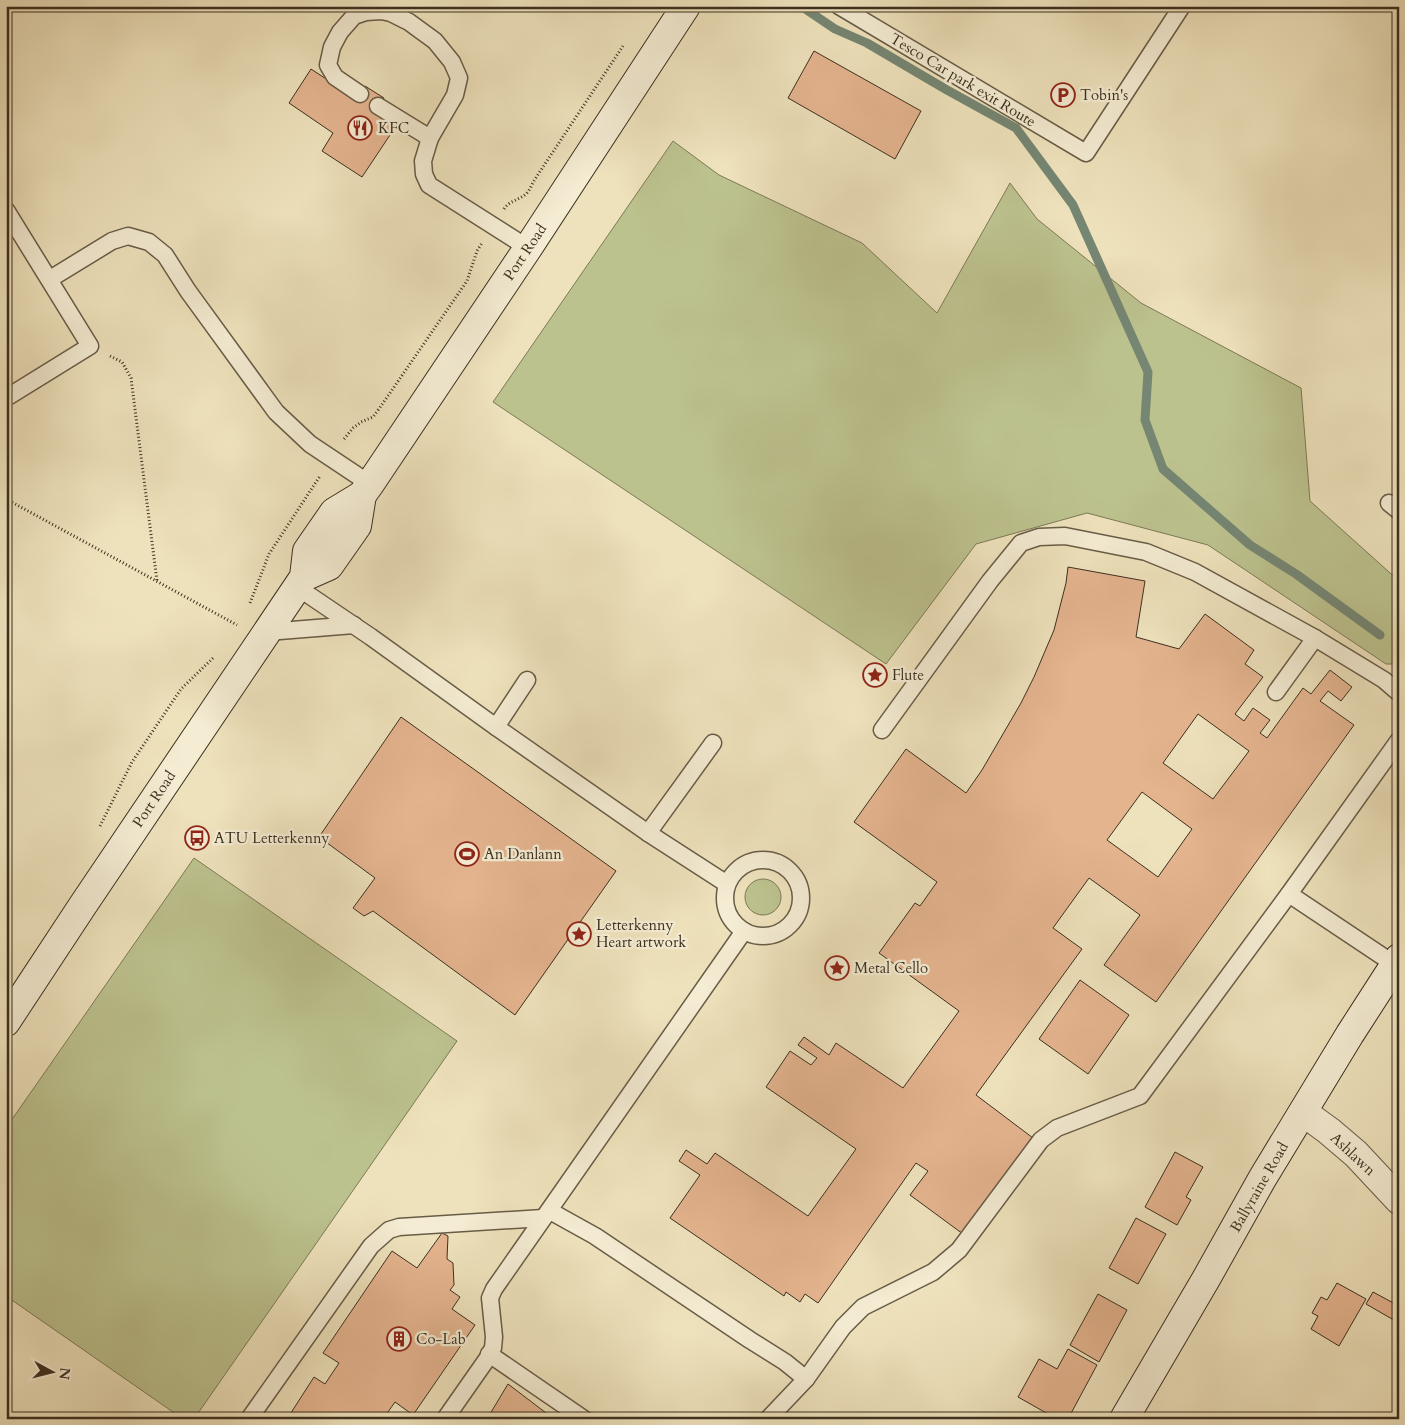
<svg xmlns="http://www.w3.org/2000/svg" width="1405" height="1425" font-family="Cardo,serif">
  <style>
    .green { fill: #bcc28e; stroke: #7c7957 }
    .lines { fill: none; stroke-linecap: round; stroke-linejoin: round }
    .stream { stroke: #758673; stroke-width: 9 }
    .building { fill: #e4b48f; stroke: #3c3020; fill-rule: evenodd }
    .service-casing { stroke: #685c47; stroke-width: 19 }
    .minor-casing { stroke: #685c47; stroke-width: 30 }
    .secondary-casing { stroke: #3c3020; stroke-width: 30 }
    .path { stroke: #3c3020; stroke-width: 3; stroke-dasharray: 1 2.5; stroke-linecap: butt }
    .service { stroke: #f4ecd3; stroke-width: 16 }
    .minor { stroke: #f4ecd3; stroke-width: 28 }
    .secondary { stroke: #f4ecd3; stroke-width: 28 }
    .labels { text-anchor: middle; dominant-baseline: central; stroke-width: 4.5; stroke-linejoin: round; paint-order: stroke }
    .street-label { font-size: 15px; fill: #3c3020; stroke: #f4ecd3 }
    .poi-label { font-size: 15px; fill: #3c3020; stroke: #f4ecd3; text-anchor: start }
  </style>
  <rect width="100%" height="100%" fill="#eee2bc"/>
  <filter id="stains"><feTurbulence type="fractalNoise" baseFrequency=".004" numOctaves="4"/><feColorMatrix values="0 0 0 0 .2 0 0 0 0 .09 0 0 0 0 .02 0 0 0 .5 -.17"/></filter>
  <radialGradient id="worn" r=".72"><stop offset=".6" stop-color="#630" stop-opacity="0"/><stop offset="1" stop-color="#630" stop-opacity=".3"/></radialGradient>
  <g class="green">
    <path d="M673,141L719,175L862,243L937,313L1010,183L1037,219L1141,303L1301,388L1310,501L1399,581V664H1386L1208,545L1087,513L976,544L886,664L493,402Z"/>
    <path d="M194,858L457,1041L194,1419H183L6,1296V1128Z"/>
    <circle cx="763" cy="897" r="18"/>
  </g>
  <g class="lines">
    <path class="stream" d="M801,6L835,29L867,43L947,90L1016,128L1073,205L1148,372L1145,420L1163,469L1250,545L1296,574L1380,635"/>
  </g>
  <g class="building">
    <path d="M814,51L921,111L895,159L788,98Z"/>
    <path d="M311,69L357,99L365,86L384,98L377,109L398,123L362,177L322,151L333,133L289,103Z"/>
    <path d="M1068,567L1145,581L1136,637L1179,649L1205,614L1254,650L1245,664L1263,677L1235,714L1244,721L1253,708L1270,720L1260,733L1267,738L1303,688L1311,694L1330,670L1352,687L1341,701L1328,691L1320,701L1354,725L1156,1002L1104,965L1140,915L1089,878L1053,928L1082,949L976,1095L1033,1138L963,1234L910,1195L928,1171L916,1163L818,1303L805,1294L800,1302L786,1292L784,1296L670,1218L700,1175L679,1161L686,1150L707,1164L715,1153L808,1216L856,1149L766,1087L790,1051L811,1065L817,1058L798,1045L804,1037L829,1055L836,1043L903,1088L959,1011L879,953L915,903L920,906L937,882L854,822L906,749L966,793L982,770L1021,703L1034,677L1054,630L1066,583ZM1198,714L1249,751L1213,799L1163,763ZM1142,792L1192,829L1158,877L1107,840Z"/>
    <path d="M401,717L616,871L515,1015L373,911L364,916L353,908L375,878L319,837Z"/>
    <path d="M1080,980L1129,1015L1088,1074L1039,1039Z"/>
    <path d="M1175,1152L1203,1167L1186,1197L1191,1200L1177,1225L1145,1207Z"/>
    <path d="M1136,1218L1166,1234L1138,1284L1109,1268Z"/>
    <path d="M442,1233L448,1236L447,1259L453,1263L454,1285L450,1290L460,1297L452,1309L475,1325L413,1415L395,1402L383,1419H287L314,1377L325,1384L339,1363L323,1353L392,1251L417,1268Z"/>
    <path d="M1337,1283L1366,1299L1339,1346L1311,1329L1318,1316L1312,1313L1321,1297L1327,1300Z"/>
    <path d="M1373,1292L1399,1306V1323L1366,1304Z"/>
    <path d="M1098,1294L1127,1310L1099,1362L1070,1345Z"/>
    <path d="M1068,1349L1097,1365L1068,1419H1057L1018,1397L1039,1359L1057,1369Z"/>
    <path d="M508,1384L554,1419H487Z"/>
  </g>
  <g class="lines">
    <g class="service-casing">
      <g id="service">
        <path d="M839,6L1086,153L1182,6"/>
        <path d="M360,94L335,77L328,65L332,47L340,32L354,16L366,12L381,11L391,13L409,22L435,41L452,62L459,78L455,95L430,138L423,161L424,174L429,185L528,248"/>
        <path d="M378,106L430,138"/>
        <path d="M6,210L90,346L6,398"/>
        <path d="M50,279L112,241L128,236L149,242L165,255L188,291L276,412L310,444L370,484"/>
        <path d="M1389,503L1399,511"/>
        <path d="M297,587L371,637L496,727L648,833L727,884"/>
        <path d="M267,632L354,625"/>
        <path d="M1276,692L1315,638"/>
        <path d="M496,727L527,680"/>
        <path d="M882,730L990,581L1021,543L1039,537L1065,536L1146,552L1195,572L1315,638L1384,680L1399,693"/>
        <path d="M648,833L713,743"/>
        <circle cx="763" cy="898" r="38"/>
        <path d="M1289,894L1394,964"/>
        <path d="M550,1211L595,1236L750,1340L785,1362L806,1379"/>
        <path d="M489,1354L584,1419"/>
        <path d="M249,1419L371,1246L389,1230L399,1227L543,1218"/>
        <path d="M445,1419L487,1359L493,1348L494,1337L490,1298L494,1289L744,931"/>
        <path d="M768,1419L806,1379L843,1327L863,1307L933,1272L959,1250L1041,1140L1057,1128L1140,1096L1289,894L1399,740"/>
      </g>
    </g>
    <g class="minor-casing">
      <path id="minor" d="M1303,1112L1329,1131L1356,1154L1399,1200"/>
    </g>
    <g class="secondary-casing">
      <g id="secondary">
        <path d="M304,577L329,566L357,526L362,495"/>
        <path d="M6,1022L83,905L304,577L307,551L334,512L362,495L370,484L528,248L686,6"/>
        <path d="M1124,1419L1206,1279L1262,1179L1350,1034L1399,958"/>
      </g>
    </g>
    <g class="path">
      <path d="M504,209C509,201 519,200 526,194C530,190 532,184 535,179L623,46"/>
      <path d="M110,356L122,362L131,378L157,581"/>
      <path d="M344,439L353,428L361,422L373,417L381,406L467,281L477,251L482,243"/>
      <path d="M6,499L237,625"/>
      <path d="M250,603L269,554L320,476"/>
      <path d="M100,826L132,762L181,689L213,658"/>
    </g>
    <use href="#service" class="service"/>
    <use href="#minor" class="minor"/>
    <use href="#secondary" class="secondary"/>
  </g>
  <defs>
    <g id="parking-ring" transform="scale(1.25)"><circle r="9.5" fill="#f4ecd3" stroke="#8f2418" stroke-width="1.5"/><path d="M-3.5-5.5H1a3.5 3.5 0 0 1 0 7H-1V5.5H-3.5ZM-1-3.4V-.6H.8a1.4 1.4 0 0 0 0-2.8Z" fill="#8f2418"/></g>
    <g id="restaurant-ring" transform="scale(1.25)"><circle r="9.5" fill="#f4ecd3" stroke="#8f2418" stroke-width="1.5"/><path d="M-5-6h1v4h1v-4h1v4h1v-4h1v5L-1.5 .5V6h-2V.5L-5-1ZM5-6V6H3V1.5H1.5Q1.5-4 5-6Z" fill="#8f2418"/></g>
    <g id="sight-ring" transform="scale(1.25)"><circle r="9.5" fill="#f4ecd3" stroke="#8f2418" stroke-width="1.5"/><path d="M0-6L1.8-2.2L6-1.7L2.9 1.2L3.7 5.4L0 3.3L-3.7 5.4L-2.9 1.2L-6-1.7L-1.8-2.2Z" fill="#8f2418"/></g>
    <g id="bus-ring" transform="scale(1.25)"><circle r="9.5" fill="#f4ecd3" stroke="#8f2418" stroke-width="1.5"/><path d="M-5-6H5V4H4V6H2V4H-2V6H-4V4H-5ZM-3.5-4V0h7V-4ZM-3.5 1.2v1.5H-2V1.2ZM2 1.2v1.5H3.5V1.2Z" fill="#8f2418"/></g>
    <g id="stadium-ring" transform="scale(1.25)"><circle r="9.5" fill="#f4ecd3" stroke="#8f2418" stroke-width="1.5"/><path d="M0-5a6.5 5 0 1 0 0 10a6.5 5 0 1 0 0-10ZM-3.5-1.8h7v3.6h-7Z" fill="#8f2418"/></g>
    <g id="building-ring" transform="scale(1.25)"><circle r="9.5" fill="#f4ecd3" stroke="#8f2418" stroke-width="1.5"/><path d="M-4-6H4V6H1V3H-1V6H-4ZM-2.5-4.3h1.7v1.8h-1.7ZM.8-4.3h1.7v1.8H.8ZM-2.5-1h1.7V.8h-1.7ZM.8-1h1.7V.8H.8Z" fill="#8f2418"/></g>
  </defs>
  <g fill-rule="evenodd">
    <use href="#parking-ring" x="1063" y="95"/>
    <use href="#restaurant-ring" x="360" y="128"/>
    <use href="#sight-ring" x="875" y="675"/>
    <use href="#bus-ring" x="197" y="838"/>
    <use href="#stadium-ring" x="467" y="854"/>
    <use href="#sight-ring" x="579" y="934"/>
    <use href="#sight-ring" x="837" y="968"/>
    <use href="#building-ring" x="399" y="1339"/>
  </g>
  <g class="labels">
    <g class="street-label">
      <text transform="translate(963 80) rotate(31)">Tesco Car park exit Route</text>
      <text transform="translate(525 252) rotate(-56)">Port Road</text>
      <text transform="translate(154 799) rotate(-56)">Port Road</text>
      <text transform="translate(1353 1154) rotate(43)">Ashlawn</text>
      <text transform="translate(1259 1187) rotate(-60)">Ballyraine Road</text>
    </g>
    <g class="poi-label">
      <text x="1080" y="95">Tobin's</text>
      <text x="378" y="128">KFC</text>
      <text x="892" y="675">Flute</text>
      <text x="214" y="838">ATU Letterkenny</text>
      <text x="484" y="854">An Danlann</text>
      <text x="596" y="925">Letterkenny<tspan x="596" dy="17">Heart artwork</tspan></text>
      <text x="854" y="968">Metal Cello</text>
      <text x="416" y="1339">Co-Lab</text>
    </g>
  </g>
  <rect width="1405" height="1425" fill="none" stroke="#eee2bc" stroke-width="25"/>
  <rect x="8" y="8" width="1390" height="1410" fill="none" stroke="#3c3020" stroke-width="2.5"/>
  <rect x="12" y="12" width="1380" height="1400" fill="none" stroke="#3c3020"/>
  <g transform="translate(52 1372) rotate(97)" stroke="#f4ecd3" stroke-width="4" paint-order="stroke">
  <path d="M0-4L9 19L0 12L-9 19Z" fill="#3c3020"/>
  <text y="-8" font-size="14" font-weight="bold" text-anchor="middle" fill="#3c3020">N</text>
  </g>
  <rect width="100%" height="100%" filter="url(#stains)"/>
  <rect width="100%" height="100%" fill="url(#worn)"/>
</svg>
